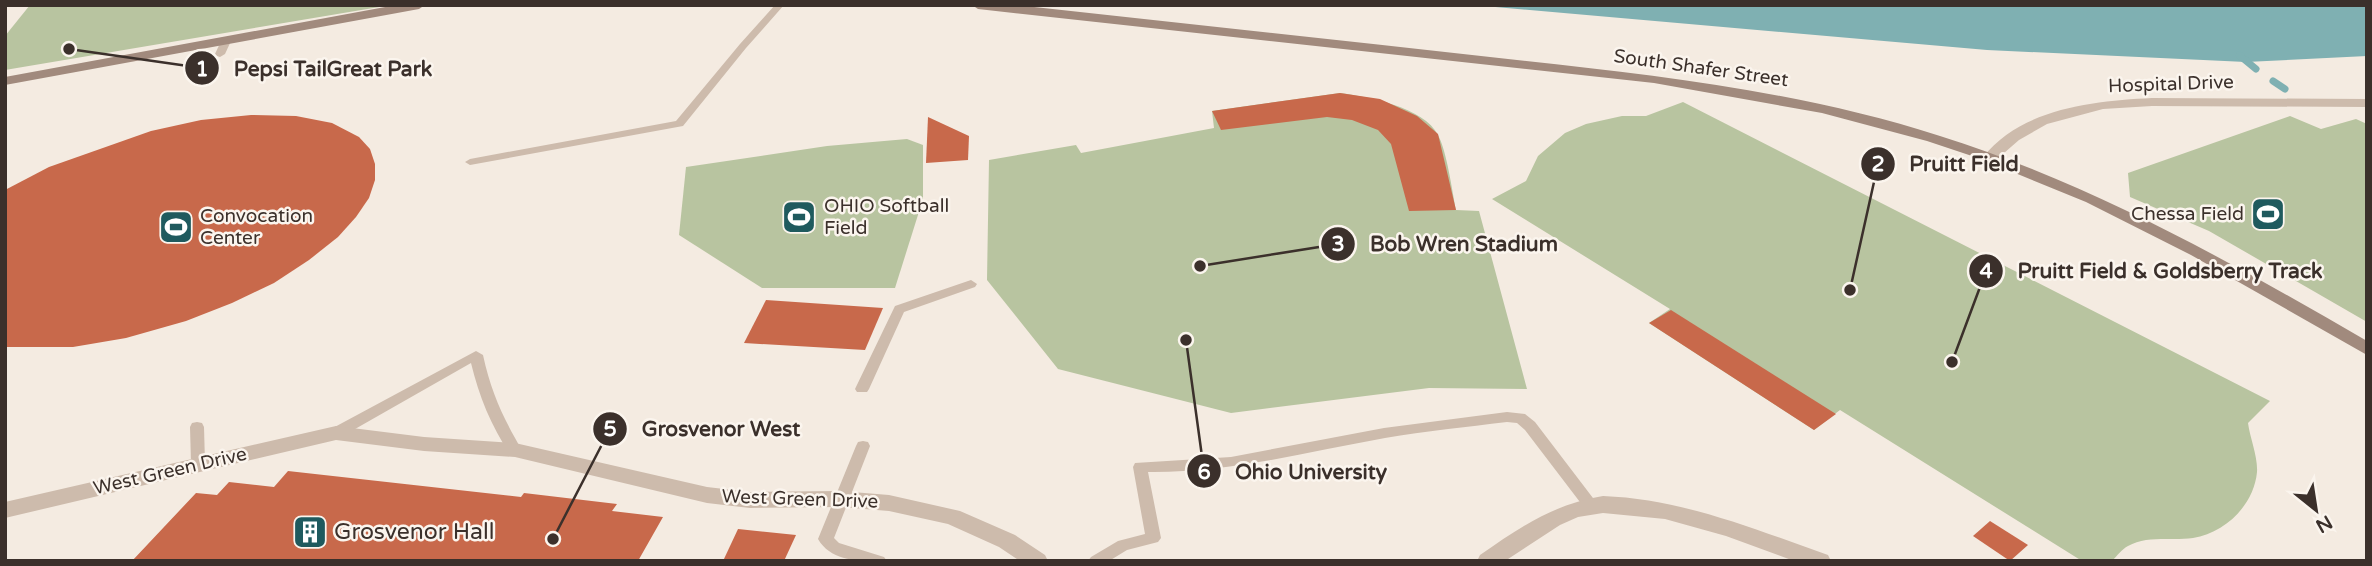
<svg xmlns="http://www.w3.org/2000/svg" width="2372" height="566" font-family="'Varela Round',sans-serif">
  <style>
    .green { fill: #b8c4a0 }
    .water { fill: #7fb0b2 }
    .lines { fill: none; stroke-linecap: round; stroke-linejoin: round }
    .stream { stroke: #7fb0b2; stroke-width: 7 }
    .building { fill: #c8694b }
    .lane { fill: #cdbbac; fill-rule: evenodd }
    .street { fill: #cdbbac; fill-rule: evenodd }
    .secondary { fill: #a18a7d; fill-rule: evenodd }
    .labels { text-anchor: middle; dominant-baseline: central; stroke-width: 5; stroke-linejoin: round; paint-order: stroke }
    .street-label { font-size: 19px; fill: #3b302b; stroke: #fbf5ee }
    .poi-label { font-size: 19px; fill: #3b302b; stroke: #fbf5ee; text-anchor: start }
    .near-poi-label { font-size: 23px; fill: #3b302b; stroke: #fbf5ee; text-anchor: start }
    .leader { fill: none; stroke: #3b302b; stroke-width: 2.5 }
    .callout-dot { fill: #3b302b; stroke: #fbf5ee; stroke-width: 2.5 }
    .mark-label { font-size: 21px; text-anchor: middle; font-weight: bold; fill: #fff }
    .callout-label { font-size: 21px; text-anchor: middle; font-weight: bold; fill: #3b302b; stroke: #fbf5ee; stroke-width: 5; stroke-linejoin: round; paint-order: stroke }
  </style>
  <rect width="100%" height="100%" fill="#f4ebe1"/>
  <g class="green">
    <path d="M30,5H391L5,70V36Z"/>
    <path d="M1340,93C1368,97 1424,107 1438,135C1447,152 1452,190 1456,210L1479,211L1527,389L1429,388L1231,413L1058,369L987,280L989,160L1076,145L1081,153L1214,128L1212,111Z"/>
    <path d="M1683,102L2270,401L2248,423C2250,438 2258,457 2257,472C2254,505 2225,533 2193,538C2172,541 2147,535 2128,546C2122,549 2117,556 2112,561H2082L1840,410L1814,430L1649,323L1670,309L1492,199L1526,181L1538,156L1565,133L1586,124L1622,116H1646Z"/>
    <path d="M2290,116L2321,129L2356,119L2367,124V322L2209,231L2130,197L2128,173Z"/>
    <path d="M907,139L923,145V199L895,288H762L679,235L686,167L827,146Z"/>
  </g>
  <path class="water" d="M1473,5H2367V56L2246,62L1987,50Z"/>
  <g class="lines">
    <g class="stream">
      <path d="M2239,55L2256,69"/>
      <path d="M2273,81L2285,89"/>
    </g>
  </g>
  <g class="building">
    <path d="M1340,93L1380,99L1417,116L1438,134L1456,210L1409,211L1391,144L1378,130L1352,120L1327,117L1221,130L1212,111Z"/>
    <path d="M251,115L296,116L332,123L359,137L370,149L375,164V180L369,198L356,217L338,237L309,260L274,283L232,303L186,321L126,338L73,347H5V190L49,167L151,131L201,120Z"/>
    <path d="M928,117L969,136L968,160L926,163Z"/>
    <path d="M766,300L883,308L865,350L744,343Z"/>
    <path d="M1671,310L1836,414L1814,430L1649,323Z"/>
    <path d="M288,471L521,497L524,493L617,504L612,511L663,517L638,561H132L196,493L217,495L229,482L274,487Z"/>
    <path d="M1990,521L2028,545L2010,561L1973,536Z"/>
    <path d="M738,529L796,535L784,561H723Z"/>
  </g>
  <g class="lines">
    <g class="lane">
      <path d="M775,5H784L746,48L683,126L470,165L465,162L470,159L676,121L740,44Z"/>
      <path d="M226,38L231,41L225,54L220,57L217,56L215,54L221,41Z"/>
      <path d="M971,280L977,284L975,287L904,312L869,389L867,392H857L855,389L895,306Z"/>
      <path d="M476,351L483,355C491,392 503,418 522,450L520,454H510C491,426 479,396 471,363L341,437H331L329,433L331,429Z"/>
      <path d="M1507,412L1525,414L1535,422L1596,502L1598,506L1596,510L1591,512L1586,510L1525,430L1517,423L1507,422C1466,427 1426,431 1385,438C1306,452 1229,473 1148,472L1161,538L1158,542L1127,550L1109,561H1088L1091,557L1118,541L1145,534L1133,467L1135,463L1231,457L1384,428Z"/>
      <path d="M197,422L202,423L204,427L205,463L203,467L198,468L193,467L191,463L190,427L192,423Z"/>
      <path d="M863,441L868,442L870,446L834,538L839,543L884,557L887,561C862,561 832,563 818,539L856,446L858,442Z"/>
    </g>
    <g class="street">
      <path d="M2152,98L2367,99V107L2152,106L2103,109L2047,124L2019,140L1996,160L1991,162L1983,157C2022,108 2094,101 2152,98Z"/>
      <path d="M336,426L424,437L515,443L707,487L750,492L840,491L889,495L960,511L1015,535L1045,555L1048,561H1020L999,547L948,524L889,511L840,507L750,508L707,503L515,457L424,451L336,440L5,518V502Z"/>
      <path d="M1603,496C1682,499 1754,529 1828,555L1831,561H1794L1726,536L1665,519L1603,513L1578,517L1560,525L1505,561H1477L1480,555C1520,527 1554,504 1603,496Z"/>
    </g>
    <g class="secondary">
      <path d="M396,5H425L419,9L5,85V77Z"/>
      <path d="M972,5H1016C1171,22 1326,39 1481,56C1636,73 1791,88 1940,136C2092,184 2229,261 2367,341V355L2191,255L2086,202L1981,159L1927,141L1822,113L1654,83L978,9Z"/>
    </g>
  </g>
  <defs>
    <g id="stadium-square" transform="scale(1.75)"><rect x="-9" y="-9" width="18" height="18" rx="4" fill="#1f5a5e" stroke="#fbf5ee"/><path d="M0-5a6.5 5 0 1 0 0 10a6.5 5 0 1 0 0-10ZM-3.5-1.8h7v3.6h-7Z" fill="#fff"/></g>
    <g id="building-square" transform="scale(1.75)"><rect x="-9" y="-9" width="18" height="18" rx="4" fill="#1f5a5e" stroke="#fbf5ee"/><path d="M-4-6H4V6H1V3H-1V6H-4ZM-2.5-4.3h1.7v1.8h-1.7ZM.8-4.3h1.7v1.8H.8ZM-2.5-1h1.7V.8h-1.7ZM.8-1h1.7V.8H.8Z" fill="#fff"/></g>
  </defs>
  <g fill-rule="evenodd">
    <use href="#stadium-square" x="2268" y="214"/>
    <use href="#stadium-square" x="799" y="217"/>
    <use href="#stadium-square" x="176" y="227"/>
    <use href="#building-square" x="310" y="532"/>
  </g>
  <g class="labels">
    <g class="street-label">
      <text transform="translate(1701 68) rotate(8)">South Shafer Street</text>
      <text transform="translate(2171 84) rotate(-2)">Hospital Drive</text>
      <text transform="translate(170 471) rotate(-13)">West Green Drive</text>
      <text transform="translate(800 499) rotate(2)">West Green Drive</text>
    </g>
    <g class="poi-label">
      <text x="824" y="206">OHIO Softball<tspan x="824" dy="22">Field</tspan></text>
      <text x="2244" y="214" text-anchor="end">Chessa Field</text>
      <text x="200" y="216">Convocation<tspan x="200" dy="22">Center</tspan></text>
    </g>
    <g class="near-poi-label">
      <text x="334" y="532">Grosvenor Hall</text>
    </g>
  </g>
  <path class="leader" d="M69 49L202 68M1850 290L1878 164M1200 266L1338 244M1952 362L1986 271M553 539L610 429M1186 340L1204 471"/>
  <g class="callout-dot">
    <circle cx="69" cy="49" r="7"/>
    <circle cx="1850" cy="290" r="7"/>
    <circle cx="1200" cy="266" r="7"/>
    <circle cx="1952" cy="362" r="7"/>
    <circle cx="553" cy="539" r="7"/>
    <circle cx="1186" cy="340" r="7"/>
    <circle cx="202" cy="68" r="18"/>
    <circle cx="1878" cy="164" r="18"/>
    <circle cx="1338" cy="244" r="18"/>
    <circle cx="1986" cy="271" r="18"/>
    <circle cx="610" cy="429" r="18"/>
    <circle cx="1204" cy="471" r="18"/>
  </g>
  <g class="mark-label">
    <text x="202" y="76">1</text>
    <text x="1878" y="171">2</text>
    <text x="1338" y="251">3</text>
    <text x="1986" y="278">4</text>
    <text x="610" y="436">5</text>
    <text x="1204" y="479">6</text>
  </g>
  <g class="callout-label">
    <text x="333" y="76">Pepsi TailGreat Park</text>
    <text x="1964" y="171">Pruitt Field</text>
    <text x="1464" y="251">Bob Wren Stadium</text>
    <text x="2170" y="278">Pruitt Field &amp; Goldsberry Track</text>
    <text x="721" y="436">Grosvenor West</text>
    <text x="1311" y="479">Ohio University</text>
  </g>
  <rect width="2372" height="566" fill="none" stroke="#3b302b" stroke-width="14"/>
  <g transform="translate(2316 510) rotate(150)" stroke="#fbf5ee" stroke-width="5" paint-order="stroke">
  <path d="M0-5L12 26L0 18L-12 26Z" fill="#3b302b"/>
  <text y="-10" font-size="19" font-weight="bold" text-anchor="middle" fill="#3b302b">N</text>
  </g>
</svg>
